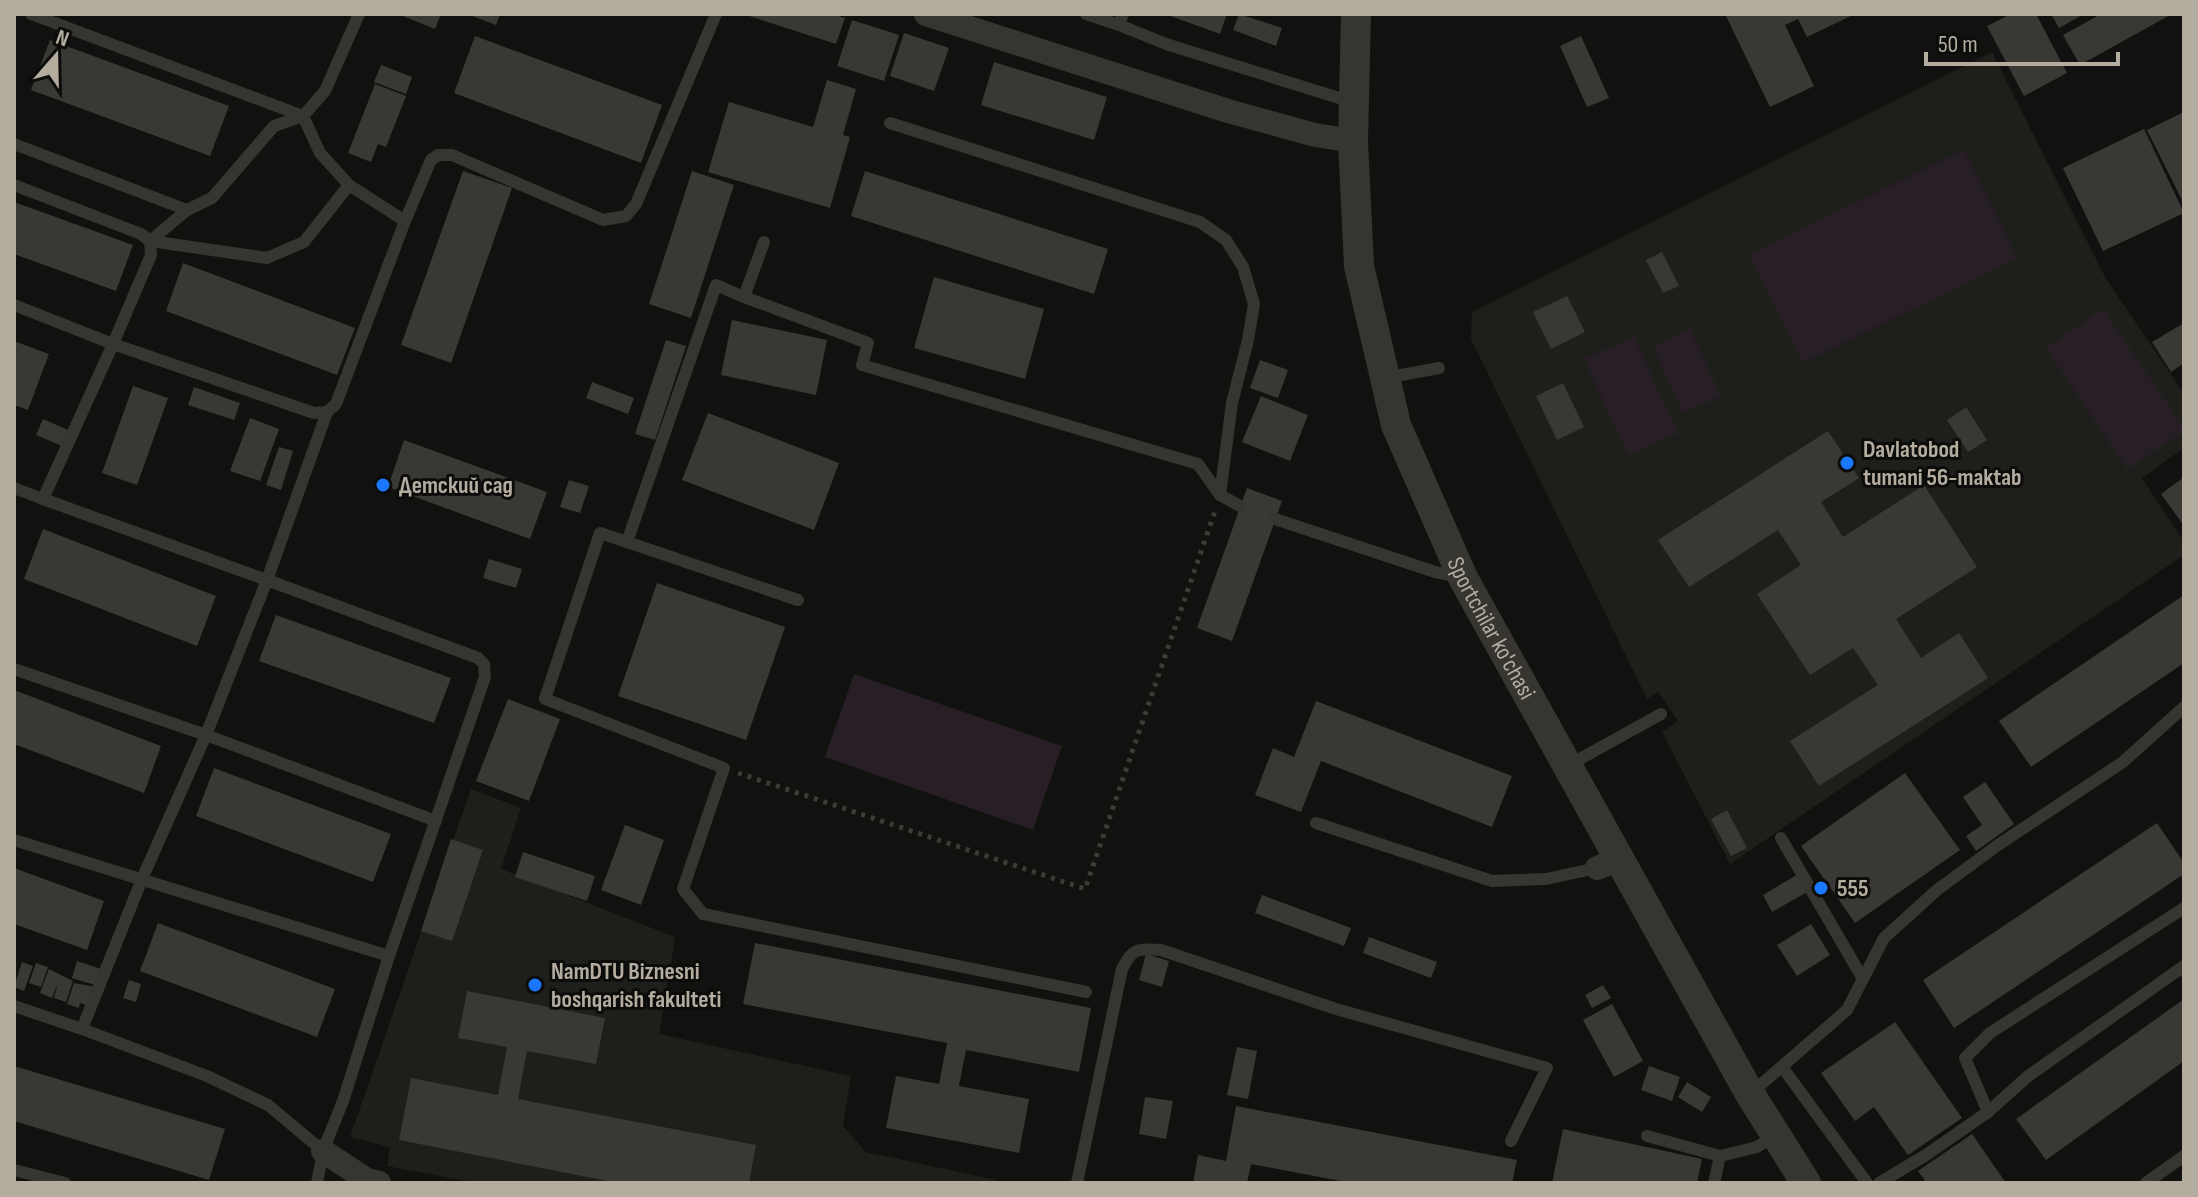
<svg xmlns="http://www.w3.org/2000/svg" width="2198" height="1197" font-family="'Sofia Sans Condensed',sans-serif">
  <style>
    .built { fill: #1e1e1b }
    .green { fill: #271e26 }
    .building { fill: #393834 }
    .lines { fill: none; stroke-linecap: round; stroke-linejoin: round }
    .path { stroke: #3d3b36; stroke-width: 5; stroke-dasharray: 4 6; stroke-linecap: butt }
    .service { stroke: #363530; stroke-width: 12 }
    .minor { stroke: #363530; stroke-width: 24 }
    .tertiary { stroke: #363530; stroke-width: 30 }
    .poi-dot { fill: #1a77ff; stroke: #0c0c0b; stroke-width: 3 }
    .labels { text-anchor: middle; dominant-baseline: central; stroke-width: 6; stroke-linejoin: round; paint-order: stroke }
    .poi-label { font-size: 24px; font-weight: bold; fill: #b3ac9f; stroke: #0c0c0b; text-anchor: start }
    .street-label { font-size: 24px; fill: #b3ac9f; stroke: #0c0c0b }
  </style>
  <rect width="100%" height="100%" fill="#11110f"/>
  <g class="built">
    <path d="M1992,52L2105,277L2184,394V448L2142,478L2184,542V555L1730,864L1662,732L1678,721L1658,692L1647,699L1471,339L1472,312Z"/>
    <path d="M471,789L521,808L501,869L675,937L659,1034L851,1076L843,1126L866,1152L1010,1183H476L387,1166L390,1147L350,1137Z"/>
  </g>
  <g class="green">
    <path d="M1964,150L2017,258L1802,363L1749,255Z"/>
    <path d="M2103,309L2184,428V431L2127,469L2046,348Z"/>
    <path d="M1690,329L1721,396L1683,413L1653,346Z"/>
    <path d="M1634,337L1678,433L1628,455L1584,359Z"/>
    <path d="M854,674L1062,746L1033,830L825,757Z"/>
  </g>
  <g class="building">
    <path d="M398,14H441L435,29Z"/>
    <path d="M467,14H500L496,25Z"/>
    <path d="M743,14H832L845,18L836,44Z"/>
    <path d="M1165,14H1227L1220,34Z"/>
    <path d="M1239,14L1282,28L1276,46L1233,30Z"/>
    <path d="M1725,14H1855L1807,37L1798,19L1785,25L1814,86L1770,107Z"/>
    <path d="M2011,14H2036L2067,73L2024,96L1987,26Z"/>
    <path d="M2051,14H2084L2059,28Z"/>
    <path d="M2101,14H2172L2080,65L2063,35Z"/>
    <path d="M852,20L899,35L884,81L837,66Z"/>
    <path d="M904,33L949,48L934,91L890,76Z"/>
    <path d="M475,36L662,105L641,163L454,93Z"/>
    <path d="M1581,36L1609,98L1587,107L1560,46Z"/>
    <path d="M50,40L229,106L210,156L31,90Z"/>
    <path d="M994,62L1107,97L1094,140L981,105Z"/>
    <path d="M381,65L412,77L406,94L374,82Z"/>
    <path d="M827,80L856,89L843,135L850,137L830,208L708,172L729,102L813,127Z"/>
    <path d="M375,84L406,96L386,147L378,144L371,162L348,153Z"/>
    <path d="M2184,112V204L2147,130Z"/>
    <path d="M2144,129L2184,213L2103,251L2063,168Z"/>
    <path d="M463,171L512,188L451,363L401,345Z"/>
    <path d="M692,171L734,185L691,318L649,304Z"/>
    <path d="M865,171L1108,249L1094,294L851,216Z"/>
    <path d="M14,202L133,245L116,291L14,254Z"/>
    <path d="M1662,252L1679,286L1663,293L1646,260Z"/>
    <path d="M183,263L355,328L337,375L166,311Z"/>
    <path d="M934,277L1044,309L1025,379L914,348Z"/>
    <path d="M1567,296L1585,332L1551,349L1533,312Z"/>
    <path d="M732,320L827,340L816,395L721,375Z"/>
    <path d="M2184,323V363L2171,372L2152,342Z"/>
    <path d="M666,340L686,346L655,440L635,434Z"/>
    <path d="M14,341L49,354L28,410L14,405Z"/>
    <path d="M1260,360L1288,370L1278,398L1250,388Z"/>
    <path d="M592,382L634,398L628,414L586,398Z"/>
    <path d="M1563,383L1584,427L1557,440L1536,396Z"/>
    <path d="M133,386L168,398L137,485L102,473Z"/>
    <path d="M194,387L240,403L234,420L188,405Z"/>
    <path d="M1261,396L1308,415L1290,461L1242,442Z"/>
    <path d="M1966,407L1987,440L1968,452L1947,420Z"/>
    <path d="M708,413L839,463L814,530L682,480Z"/>
    <path d="M250,418L279,429L260,481L230,471Z"/>
    <path d="M43,419L68,430L62,446L36,435Z"/>
    <path d="M1828,431L1859,478L1821,502L1843,537L1924,485L1977,567L1896,619L1921,658L1959,633L1988,678L1819,786L1790,741L1878,685L1853,648L1810,675L1757,594L1801,565L1778,530L1689,587L1658,540Z"/>
    <path d="M404,440L547,492L530,539L388,487Z"/>
    <path d="M279,447L293,451L281,490L266,485Z"/>
    <path d="M2184,477V526L2161,494Z"/>
    <path d="M569,480L589,486L580,513L560,507Z"/>
    <path d="M1247,488L1282,501L1232,641L1197,628Z"/>
    <path d="M43,529L216,596L197,646L24,579Z"/>
    <path d="M489,559L522,569L516,588L483,578Z"/>
    <path d="M657,583L785,627L746,740L618,696Z"/>
    <path d="M2184,595V663L2031,767L1999,721Z"/>
    <path d="M276,615L451,678L434,723L259,661Z"/>
    <path d="M14,690L161,746L144,793L14,744Z"/>
    <path d="M508,699L560,719L529,801L476,781Z"/>
    <path d="M1316,701L1512,776L1492,827L1321,761L1301,812L1255,795L1273,748L1294,757Z"/>
    <path d="M214,768L391,834L373,882L196,816Z"/>
    <path d="M1905,773L1960,850L1855,923L1801,846Z"/>
    <path d="M1985,782L2014,824L1976,851L1966,836L1982,825L1963,797Z"/>
    <path d="M1727,810L1747,848L1731,856L1711,819Z"/>
    <path d="M2157,823L2184,863V874L1954,1028L1923,980Z"/>
    <path d="M625,825L664,840L641,905L601,890Z"/>
    <path d="M451,839L483,850L452,941L421,931Z"/>
    <path d="M523,852L595,876L587,901L515,877Z"/>
    <path d="M14,868L104,901L87,950L14,924Z"/>
    <path d="M1800,873L1809,891L1772,912L1763,895Z"/>
    <path d="M1262,895L1351,928L1344,946L1255,913Z"/>
    <path d="M158,923L335,989L317,1037L140,971Z"/>
    <path d="M1811,924L1830,955L1797,976L1777,945Z"/>
    <path d="M1369,937L1437,962L1431,978L1363,953Z"/>
    <path d="M755,943L1091,1008L1079,1072L966,1050L959,1086L1029,1099L1019,1153L886,1128L896,1076L939,1084L947,1043L743,1004Z"/>
    <path d="M1146,954L1169,961L1162,987L1139,980Z"/>
    <path d="M77,961L101,969L95,985L72,978Z"/>
    <path d="M22,962L33,966L24,991L14,987Z"/>
    <path d="M36,963L48,967L41,987L29,983Z"/>
    <path d="M49,969L73,981L66,1002L54,998L58,983L52,998L40,993Z"/>
    <path d="M129,980L141,984L136,1002L123,998Z"/>
    <path d="M74,983L96,987L90,1006L80,1003L79,1008L67,1004Z"/>
    <path d="M1603,985L1611,998L1592,1008L1585,995Z"/>
    <path d="M467,991L605,1018L596,1064L527,1051L518,1099L756,1145L749,1183H618L399,1140L411,1078L498,1095L507,1047L458,1038Z"/>
    <path d="M2184,999V1061L2046,1160L2016,1119Z"/>
    <path d="M1612,1004L1643,1061L1614,1077L1583,1020Z"/>
    <path d="M1895,1022L1962,1118L1908,1155L1874,1107L1855,1121L1821,1073Z"/>
    <path d="M1237,1047L1257,1051L1248,1099L1227,1095Z"/>
    <path d="M14,1066L225,1129L209,1180L14,1121Z"/>
    <path d="M1649,1066L1680,1077L1672,1101L1641,1090Z"/>
    <path d="M1687,1082L1711,1097L1702,1112L1678,1097Z"/>
    <path d="M1145,1097L1173,1101L1166,1139L1139,1134Z"/>
    <path d="M1236,1106L1517,1160L1512,1183H1351L1251,1164L1247,1183H1193L1198,1155L1226,1161Z"/>
    <path d="M1563,1129L1702,1159L1697,1183H1552Z"/>
    <path d="M1972,1134L2006,1183H1927L1918,1171Z"/>
  </g>
  <g class="lines">
    <path class="path" d="M738,773L1085,889L1215,511"/>
    <g class="service">
      <path d="M31,14L303,116L320,153L349,185L405,221"/>
      <path d="M1086,14L1119,25"/>
      <path d="M1123,14L1119,25L1166,44L1352,102"/>
      <path d="M890,123L1200,222L1226,240L1243,267L1254,304L1248,340L1232,403L1220,495"/>
      <path d="M14,144L187,210"/>
      <path d="M14,185L141,234L150,241L151,255L113,344L14,305"/>
      <path d="M150,241L187,210L212,198L274,126L303,116L325,91L359,14"/>
      <path d="M150,241L267,258L304,242L349,185"/>
      <path d="M764,242L744,297L868,343L862,365L1198,464L1220,495L1240,506"/>
      <path d="M744,297L716,285L627,542L798,600"/>
      <path d="M1385,378L1439,368"/>
      <path d="M14,488L43,499L113,344L314,413L327,412L336,404L405,221L431,160L438,155H452L603,220L626,216L636,204L716,14"/>
      <path d="M43,499L267,580L327,412"/>
      <path d="M1275,519L1435,572L1460,577"/>
      <path d="M627,542L600,533L545,699L724,768L683,889L703,914L1086,992"/>
      <path d="M14,669L206,735L436,821"/>
      <path d="M1569,765L1661,714"/>
      <path d="M1316,823L1492,881L1546,879L1597,868"/>
      <path d="M1781,838L1863,979"/>
      <path d="M14,840L389,956"/>
      <path d="M14,1006L82,1029L207,1076L268,1105L323,1151"/>
      <path d="M82,1029L142,879L206,735L267,580L478,658L484,664L485,677L389,956L343,1101L323,1151L317,1183"/>
      <path d="M1783,1068L1867,1183"/>
      <path d="M1750,1094L1847,1010L1884,938L1937,890L1998,845L2123,762L2184,707"/>
      <path d="M1988,1112L1965,1058L1990,1033L2184,908"/>
      <path d="M1647,1136L1720,1156"/>
      <path d="M14,1170L65,1183"/>
      <path d="M1077,1183L1122,969C1133,947 1138,949 1161,950L1336,1009L1547,1068L1511,1141"/>
      <path d="M1714,1183L1720,1156L1757,1147L1774,1136"/>
      <path d="M1879,1183L1926,1155L1988,1112L2027,1077L2184,966"/>
      <path d="M2146,1183L2184,1156"/>
    </g>
    <g class="minor">
      <path d="M926,14L1228,111L1315,135L1353,141"/>
      <path d="M1597,868L1618,860"/>
      <path d="M323,1151L367,1180L379,1183"/>
    </g>
    <path class="tertiary" id="s1" d="M1356,14L1353,141L1359,266L1396,425L1463,578L1750,1094L1806,1183"/>
  </g>
  <g class="poi-dot">
    <circle cx="1847" cy="463" r="8"/>
    <circle cx="383" cy="485" r="8"/>
    <circle cx="1821" cy="888" r="8"/>
    <circle cx="535" cy="985" r="8"/>
  </g>
  <g class="labels">
    <g class="poi-label">
      <text x="1863" y="449">Davlatobod<tspan x="1863" dy="28">tumani 56-maktab</tspan></text>
      <text x="399" y="485">Детский сад</text>
      <text x="1837" y="888">555</text>
      <text x="551" y="971">NamDTU Biznesni<tspan x="551" dy="28">boshqarish fakulteti</tspan></text>
    </g>
    <g class="street-label">
      <text stroke="none"><textPath href="#s1" startOffset="640">Sportchilar ko'chasi</textPath></text>
    </g>
  </g>
  <rect width="2198" height="1197" fill="none" stroke="#b3ac9f" stroke-width="32"/>
  <g transform="translate(56 56) rotate(20)" stroke="#0c0c0b" stroke-width="6" paint-order="stroke">
  <path d="M0-6L14 30L0 20L-14 30Z" fill="#b3ac9f"/>
  <text y="-12" font-size="22" font-weight="bold" text-anchor="middle" fill="#b3ac9f">N</text>
  </g>
  <path d="M1926 52v12h192v-12" fill="none" stroke="#b3ac9f" stroke-width="4"/>
  <text x="1938" y="52" font-size="24" fill="#b3ac9f" stroke="#0c0c0b" stroke-width="6" paint-order="stroke">50 m</text>
</svg>
